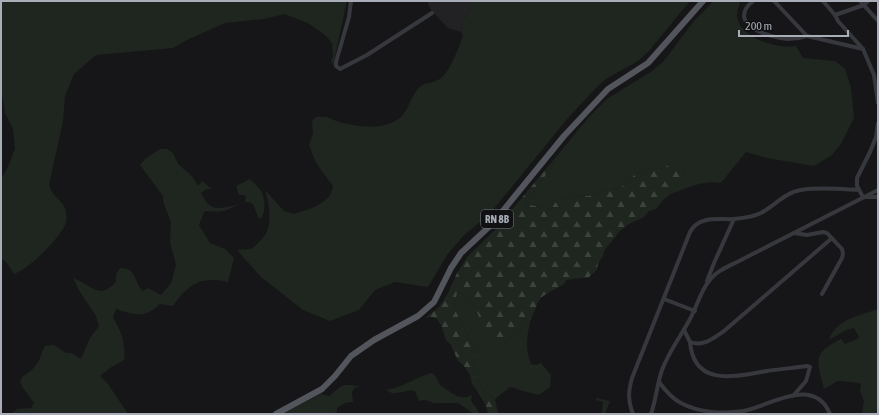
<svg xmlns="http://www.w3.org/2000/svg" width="879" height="415" font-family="'Asap Condensed',sans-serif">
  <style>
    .built { fill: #222225 }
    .grass { fill: #1e261f }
    .forest { fill: url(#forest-firs) }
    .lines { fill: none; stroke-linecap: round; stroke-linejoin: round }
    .minor { stroke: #37383d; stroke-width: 4 }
    .primary { stroke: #53555c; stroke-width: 6 }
    .labels { text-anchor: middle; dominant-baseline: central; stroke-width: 3.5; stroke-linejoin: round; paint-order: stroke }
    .shield { fill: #111113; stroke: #7b7e86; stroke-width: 1 }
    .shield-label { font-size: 11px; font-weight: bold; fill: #a8adb8 }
  </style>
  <defs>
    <pattern id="forest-firs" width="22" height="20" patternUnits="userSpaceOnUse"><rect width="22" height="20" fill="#1e261f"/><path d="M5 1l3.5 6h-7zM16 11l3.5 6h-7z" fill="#3c433d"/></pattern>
  </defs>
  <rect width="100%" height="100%" fill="#161618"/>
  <path class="built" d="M427,1H472V7L464,19L461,32L448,28L431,10Z"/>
  <g class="grass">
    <path d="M1,1H346V5L333,66L331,61L333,56L332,43L325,35L308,23L284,14L264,19L225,23L187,40L173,48L96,55L74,74L65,96L63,121L49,185C50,187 51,191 53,193C57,200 66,204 66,213C67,217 67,222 65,225C58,240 29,269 14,274C10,268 7,261 1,259V179L7,169L15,149L13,129L5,113L1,89Z"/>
    <path d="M472,1H690L648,52L638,61L606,79L594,90L568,118L488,216L465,234L447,255L428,287L395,282L375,290L359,310L330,321L303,310L261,277L237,250C242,249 249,250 253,248C255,246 258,243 260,241C274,228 270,206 265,190L284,211L293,214C308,210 331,204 333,186L316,163L309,145L313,133L312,121L316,117C329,116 328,118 339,122C358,127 385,131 401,117C410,108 411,94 421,86C425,83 433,83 438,80C450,74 458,48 463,36L461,32L464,19L472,7Z"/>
    <path d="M714,1H738L740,4C727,28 760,43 780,46C786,47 791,46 796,46L803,58L835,61L845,69L851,88L854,118L841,144L832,155L814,166L767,158L746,152L721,183C704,180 687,188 671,194L685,170L673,162L662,169L650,168L635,174L624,186L588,196L572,197L557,200L551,209L525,204L550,169L560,152L588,118L607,99L652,71L663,62L694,21Z"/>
    <path d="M160,149H167L173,153L178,164L192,176L198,186L202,181L212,189H207L201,193C204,198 207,205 213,207C219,210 241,205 245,201C246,198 246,197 245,195H240L238,193L236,186L250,179C253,183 258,186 261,191C265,197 266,212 261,219L258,217L253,204C244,197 233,210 222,211C217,212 211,211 206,211L204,212L199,225L210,243L225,249L234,258L228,282C200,276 189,284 173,306L160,304C145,319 134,315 116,309L113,317C121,332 126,342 124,360L110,368L100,376L108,384L128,414H10L17,409L31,408L34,403L23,388L20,382L22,377C29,373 37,366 40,358C42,354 42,350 45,346L54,345L66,353H72L81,359L90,338L99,326L96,316L80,292L73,278C91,284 98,301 116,282V274L120,268C138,268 133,282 143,291L148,288L161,295L171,283L176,265L170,243L171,222L164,204L163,196L140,165L145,159Z"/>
    <path d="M457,291L466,296L475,306L480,318L503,345L530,322C527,337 525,350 531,364L536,365L541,363L551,375L550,387L539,395C529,393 521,390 510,387L495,399L485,392L472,371V366L475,358L476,351L455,310Z"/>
    <path d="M878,309V414H862L864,401L860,391L861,386L860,383L838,381L824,389C817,360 811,354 841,339L845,344L857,339L859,337L854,328L846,330L829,340C836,319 859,316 878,309Z"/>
    <path d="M432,373L437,378L440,385C452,392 458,402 472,395L471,401L477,409L479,414H474L458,403H434L425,400L419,401L415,391C404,388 396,398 386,390C402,388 416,377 432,373Z"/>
    <path d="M345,385H352L361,387L355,388L352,392L353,402C346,402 342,404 337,408V412L332,414H282L321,394L329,396L340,387Z"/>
    <path d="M596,398L610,401L605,414H592L602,413L603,402L596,400Z"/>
  </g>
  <path class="forest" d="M560,152L550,169L525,204L551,209L557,200L572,197L588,196L624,186L635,174L650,168L662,169L673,162L682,163L685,170L671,194L663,200L656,209L649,211L644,217L629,224L619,232L604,251L603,256L598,263L597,270L588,278H582L566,280L564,284L543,296L538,302L530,322L503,345H495L485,335L475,306L466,296L457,291L455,310L476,351L475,358L472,366V371L485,392L495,399L498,414H488L486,406L479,393L472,384L470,375L464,366L458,361L451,345L446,340L441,325L437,319L432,317L425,318L440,306L448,293L457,273L468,256L495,230Z"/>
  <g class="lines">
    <g class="minor">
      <path d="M351,1L349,17L336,62V66L340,69L367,55L432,13"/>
      <path d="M753,1C725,24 770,38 788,39C795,39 801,38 807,36"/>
      <path d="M774,1L807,36L863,49"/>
      <path d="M823,1L835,15L838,21L863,49L874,75L878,103"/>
      <path d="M860,1L878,21"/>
      <path d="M835,15L864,5L868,1"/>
      <path d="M878,123L876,137L870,152L857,178V186L863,197H878"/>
      <path d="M794,233L807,235L823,232L827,233L842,249L843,254L842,258L822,294"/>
      <path d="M707,281L714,263L734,219"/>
      <path d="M664,299L695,311"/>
      <path d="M684,330L690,342C703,347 714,338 724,331L832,238"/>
      <path d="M690,342C694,388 736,376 767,371C780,369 793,368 807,366L810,367L806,381L793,396"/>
      <path d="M659,382C665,390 672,399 681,403C699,413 724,414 743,411C770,406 814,375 830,414"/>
      <path d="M633,414C628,401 628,392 632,378L690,232C699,215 719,220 734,219C744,218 753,217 761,213C774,206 786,192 801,190C820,187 840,189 859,190"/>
      <path d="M651,414C656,400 657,384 662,370C669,351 681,336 690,319C697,307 700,292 709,281C716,271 729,266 739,261L878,190"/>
    </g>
    <path class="primary" d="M276,414L322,389L335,376L351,356L374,340L418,316L434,302L451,268L461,253L493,223L564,136L608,89L648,63L703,1"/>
  </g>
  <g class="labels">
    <rect class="shield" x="481" y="210" width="32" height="18" rx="3"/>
    <g class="shield-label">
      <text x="497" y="219">RN 8B</text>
    </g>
  </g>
  <rect width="879" height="415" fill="none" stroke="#a8adb8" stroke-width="4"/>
  <path d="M739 30v6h109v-6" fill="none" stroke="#a8adb8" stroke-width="2"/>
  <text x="745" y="30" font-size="12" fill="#a8adb8" stroke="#111113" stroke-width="3" paint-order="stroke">200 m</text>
</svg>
